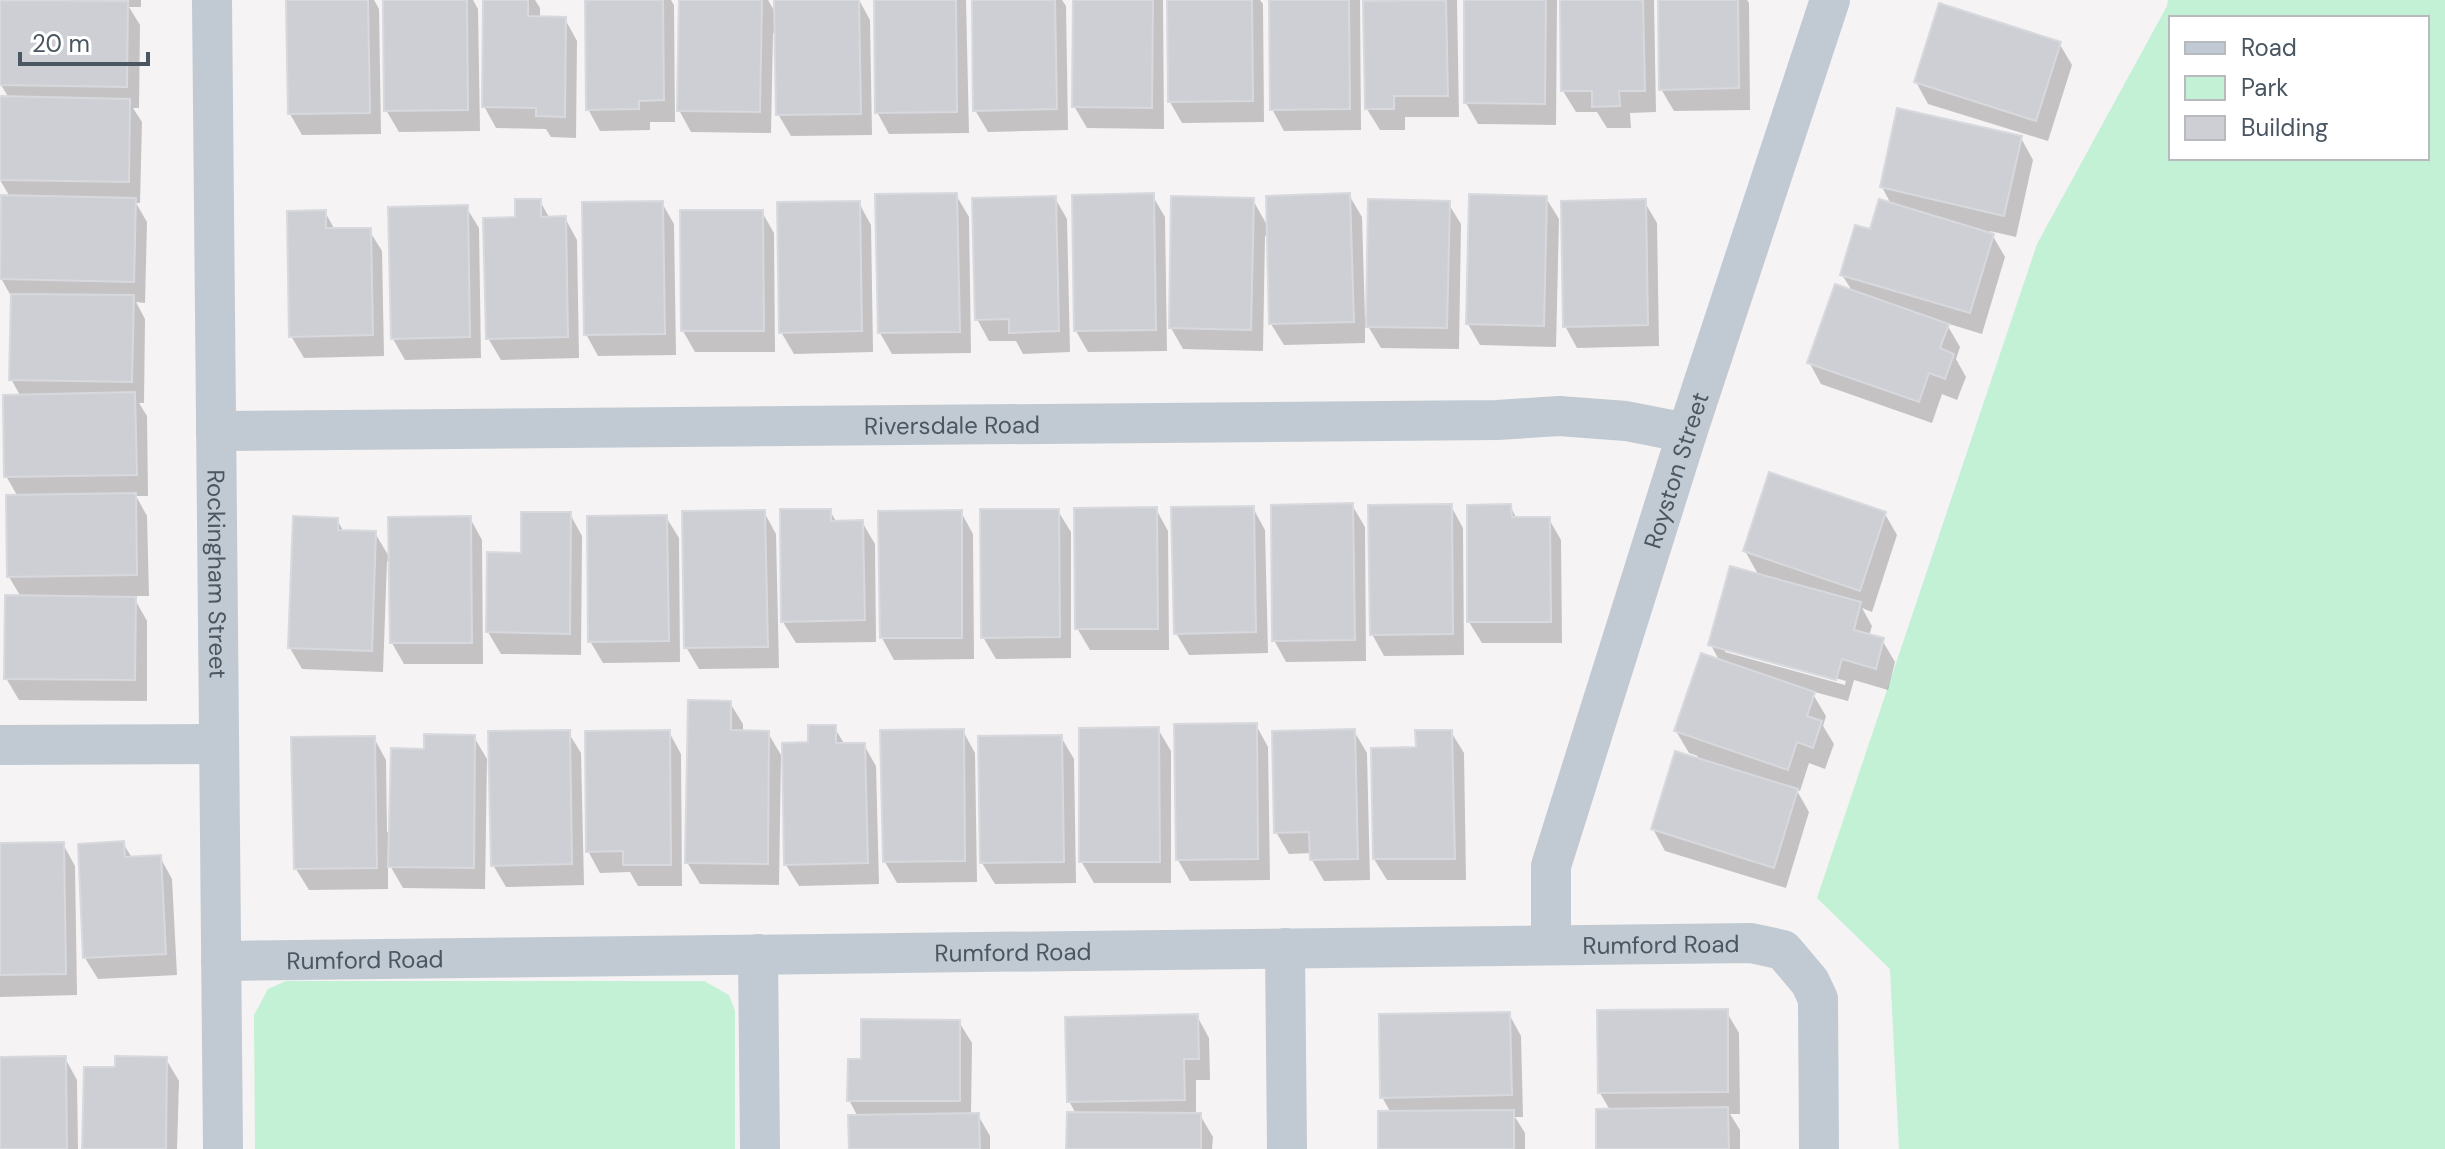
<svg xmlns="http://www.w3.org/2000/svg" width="2445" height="1149" font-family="'DM Sans',sans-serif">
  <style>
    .green { fill: #c3f1d5; fill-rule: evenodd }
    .shadow { fill: #0003; fill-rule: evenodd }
    .building { fill: #cdcfd5; stroke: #d7d9de; stroke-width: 2 }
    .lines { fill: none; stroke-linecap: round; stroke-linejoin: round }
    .street { stroke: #c1cad2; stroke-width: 40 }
    .labels { text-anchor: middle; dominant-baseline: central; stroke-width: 8; stroke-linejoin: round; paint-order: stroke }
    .street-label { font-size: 24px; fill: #4a5661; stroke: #fff }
  </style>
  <rect width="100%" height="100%" fill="#f5f3f3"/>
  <g class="green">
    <path d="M2168,0H2445V1149H1899L1890,969L1817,898L2037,244L2167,6ZM2427,18V158H2171V18Z"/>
    <path d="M286,981H704L729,995L735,1011V1149H255L254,1015L268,989Z"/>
  </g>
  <g class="shadow">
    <path d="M7,0H141V7H129L140,25L139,108H133L142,122L140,203H136L147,222L145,303L136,302L145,319L144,403H139L147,416L148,496H136L147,516L149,596H133L147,621V701L19,700L6,678L21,597L9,577L18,497L6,476L21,397L11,379L12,298L1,278L10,197L0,180L1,98H9L1,85Z"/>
    <path d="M288,0H374L379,9L381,134L302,135L290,114Z"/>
    <path d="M385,0H473L478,9L480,131L399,132L386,110Z"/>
    <path d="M485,0H535L540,8V19H565L577,41L576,138L551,137L546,129L496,128L484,106Z"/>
    <path d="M587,0H671L674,5L675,122H650V130L600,131L588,109Z"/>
    <path d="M681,0H768L776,14V0H859L870,20L872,135L791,136L778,114L777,33H773L771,133L691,132L679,110Z"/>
    <path d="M876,0H966L969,133L889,134L877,112Z"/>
    <path d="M974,0H1062L1066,6L1068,130L988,132L975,110Z"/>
    <path d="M1076,0H1163L1164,129L1087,128L1074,106Z"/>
    <path d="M1169,0H1260L1263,4L1264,122L1182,123L1170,102Z"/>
    <path d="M1271,0H1360L1361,130L1284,131L1272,109Z"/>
    <path d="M1400,0H1457L1459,117H1405V130H1380L1367,109Z"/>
    <path d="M1466,0H1557L1556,125L1478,124L1466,103Z"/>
    <path d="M1562,0H1654L1656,112L1630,113L1631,128H1607L1597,112H1576L1563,91Z"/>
    <path d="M1660,0H1747L1749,3L1750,110L1674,111L1661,89Z"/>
    <path d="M2059,43L2072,65L2048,141L1928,104L1916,82Z"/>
    <path d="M2021,138L2033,160L2016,237L1990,231L2005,257L1982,334L1946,323L1960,347L1956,359L1966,377L1957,400L1942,394L1932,423L1821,384L1809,362L1853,292L1842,275L1871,232L1892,206L1882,187Z"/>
    <path d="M956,195L969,217L971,353L892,354L880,333Z"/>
    <path d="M1152,195L1165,217L1167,351L1088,352L1076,331Z"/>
    <path d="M1349,195L1362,217L1365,319H1368L1448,203L1461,224L1459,349L1381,348L1365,321V343L1284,345L1271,324L1269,236H1265L1263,351L1183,349L1171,328L1253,200L1268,227Z"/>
    <path d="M1055,198L1067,219L1070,352L1023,354L1016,341H989L977,319Z"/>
    <path d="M1546,198L1559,219L1556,347L1480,345L1468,324Z"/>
    <path d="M540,201L550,219L565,218L577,240L579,358L501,360L488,338L517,219Z"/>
    <path d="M1644,201L1657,223L1659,346L1577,348L1565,326Z"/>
    <path d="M662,203L674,224L676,355L598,356L586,334Z"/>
    <path d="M859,203L871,225L873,352L794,354L781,332Z"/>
    <path d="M466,207L479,228L481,358L405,360L393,339Z"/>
    <path d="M325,212L335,230H369L382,251L384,356L304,358L291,336Z"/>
    <path d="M762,212L774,233L775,352H695L683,331Z"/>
    <path d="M1352,505L1365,527L1366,661L1286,662L1274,640Z"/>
    <path d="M1451,506L1463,528L1464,655L1384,656L1372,634Z"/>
    <path d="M1510,506L1517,519H1549L1561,540L1562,643H1482L1469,622Z"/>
    <path d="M1253,508L1265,530L1268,653L1189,655L1176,633Z"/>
    <path d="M1156,509L1168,531L1169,650H1090L1077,628Z"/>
    <path d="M830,511L837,523L862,522L875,544L876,642L796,643L783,622Z"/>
    <path d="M1058,511L1071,532V658L996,659L983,637Z"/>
    <path d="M764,512L776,534L779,668L699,669L686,647Z"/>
    <path d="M961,512L973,534L974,659L894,660L882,638Z"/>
    <path d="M570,514L582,536L581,655L501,654L488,632Z"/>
    <path d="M1885,514L1897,535L1872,612L1862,608L1872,626L1869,636L1882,640L1895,662L1888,690L1854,680L1848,701L1811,691L1826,716L1823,726L1834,744L1825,769L1809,763L1800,791L1796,789L1809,812L1786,888L1665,851L1653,829L1698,756L1689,753L1676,731L1720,662L1711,645L1759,576L1745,551ZM1725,647L1846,681L1845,685L1725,652Z"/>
    <path d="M666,517L679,538L680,662L603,663L590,641Z"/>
    <path d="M470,518L482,540L483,664H404L392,643L391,561H387L383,672L302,669L290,648L337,520L344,532L375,533L391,560Z"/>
    <path d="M730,703L743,724V732L768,733L781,755L779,885L700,884L687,862Z"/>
    <path d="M1256,725L1268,747L1270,880L1190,881L1178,860Z"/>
    <path d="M834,727L845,745H864L876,766L879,884L799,886L786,865L811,744Z"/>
    <path d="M1158,729L1171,751V883H1094L1081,861Z"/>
    <path d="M963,731L975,753L977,882L897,883L885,862Z"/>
    <path d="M1354,731L1367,753L1370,880L1324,881L1312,860V853L1289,854L1276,832Z"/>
    <path d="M568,732L581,753L584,885L506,887L493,865Z"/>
    <path d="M669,732L681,754L682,886H638L630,872L600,873L588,851Z"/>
    <path d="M1451,732L1464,753L1466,880H1387L1374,859Z"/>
    <path d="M474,737L487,759L485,889L403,888L388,862V889L309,890L296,869L374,738L386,760L387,832H391L426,751Z"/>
    <path d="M1061,737L1074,759L1076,883L995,884L982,863Z"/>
    <path d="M123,843L132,858L160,857L172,879L177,975L98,979L85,958Z"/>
    <path d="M63,844L75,866L77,995L0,997V845Z"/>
    <path d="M1726,1011L1739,1033L1740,1114H1730L1740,1130V1149H1598L1610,1110L1600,1093Z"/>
    <path d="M1509,1014L1521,1036L1523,1117H1515L1525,1133V1149H1380L1391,1113L1382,1097Z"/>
    <path d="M1197,1016L1209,1038L1210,1080H1196V1115H1200L1213,1137L1212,1149H1068L1076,1114L1069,1101Z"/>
    <path d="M959,1022L972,1043L971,1115H978L990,1136V1149H851L858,1117L849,1100L862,1062Z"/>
    <path d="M65,1058L77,1080L78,1149H0V1059Z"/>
    <path d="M166,1059L179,1081L177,1149H84L117,1069Z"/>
  </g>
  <g class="building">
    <path d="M0,0L128,1L127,87L0,85Z"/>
    <path d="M286,0H368L370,113L288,114Z"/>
    <path d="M383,0H467L468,110L384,111Z"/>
    <path d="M483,0H528V16L566,17L565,117L536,116V108L482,107Z"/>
    <path d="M585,0H663L664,100L639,101V109L586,110Z"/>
    <path d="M679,0H762L760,112L677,111Z"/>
    <path d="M774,0H859L861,114L776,115Z"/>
    <path d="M874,0H956L957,112L875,113Z"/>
    <path d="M972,0H1055L1057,109L973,111Z"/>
    <path d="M1073,0H1153L1152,108L1072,107Z"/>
    <path d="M1167,0H1252L1253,101L1168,102Z"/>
    <path d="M1269,0H1349L1350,109L1270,110Z"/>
    <path d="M1446,0L1448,96H1394V109H1365L1363,1Z"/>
    <path d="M1464,0H1546L1545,104L1464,103Z"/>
    <path d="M1560,0H1643L1645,91H1619L1620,106L1592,107V91H1561Z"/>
    <path d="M1658,0H1738L1739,88L1659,90Z"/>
    <path d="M1939,3L2061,42L2036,121L1914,82Z"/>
    <path d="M0,96L130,99L129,182L0,180Z"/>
    <path d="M1897,108L2022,136L2004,216L1880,187Z"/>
    <path d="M957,193L960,332L878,333L875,194Z"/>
    <path d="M1154,193L1156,330L1074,331L1072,195Z"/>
    <path d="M1350,193L1354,322L1269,324L1266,196Z"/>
    <path d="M1469,194L1547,196L1544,326L1466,324Z"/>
    <path d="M1,195L136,198L134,282L0,279Z"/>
    <path d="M1056,196L1059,331L1009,333V319L975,320L972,198Z"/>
    <path d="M1171,196L1254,198L1251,330L1169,328Z"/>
    <path d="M515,199H541V217L566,216L568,337L486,339L483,218L515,217Z"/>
    <path d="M1368,199L1450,201L1447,328L1366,327Z"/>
    <path d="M1646,199L1648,325L1563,327L1561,201Z"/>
    <path d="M1879,199L1994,234L1970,313L1840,275L1855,225L1870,229Z"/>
    <path d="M663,201L665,334L584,335L582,202Z"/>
    <path d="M860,201L862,331L779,333L777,202Z"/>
    <path d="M468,205L470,337L391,339L388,207Z"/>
    <path d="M326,210V228H371L373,335L289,337L287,211Z"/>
    <path d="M680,210H763L764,331H681Z"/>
    <path d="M1835,284L1949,324L1940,348L1954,354L1945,379L1929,373L1919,402L1807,363Z"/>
    <path d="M11,294L134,295L132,382L9,380Z"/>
    <path d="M135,392L137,475L4,477L3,395Z"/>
    <path d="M1769,472L1886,512L1860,591L1743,551Z"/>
    <path d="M136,493L137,575L7,577L6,495Z"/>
    <path d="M1353,503L1355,640L1272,641L1271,505Z"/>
    <path d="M1452,504L1453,634L1370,635L1368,505Z"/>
    <path d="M1511,504L1512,517H1550L1551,622H1467V505Z"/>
    <path d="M1254,506L1256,632L1174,634L1171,507Z"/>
    <path d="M1157,507L1158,629H1075L1074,508Z"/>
    <path d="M780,509H831V521L863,520L865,620L781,622Z"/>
    <path d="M980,509H1059L1060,637L981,638Z"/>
    <path d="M765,510L768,647L684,648L682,511Z"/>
    <path d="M962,510V638H880L878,511Z"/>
    <path d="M521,512H571L570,634L486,632L487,552L521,553Z"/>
    <path d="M667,515L669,641L588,642L587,516Z"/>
    <path d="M293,516L338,518V530L376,531L372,651L288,648Z"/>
    <path d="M471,516L472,643H390L388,517Z"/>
    <path d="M1730,566L1861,602L1854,630L1884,638L1876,669L1842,659L1836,680L1708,645Z"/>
    <path d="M5,595L136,597L135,680L4,679Z"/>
    <path d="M1701,653L1815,692L1807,716L1822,721L1813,748L1797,742L1788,770L1674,731Z"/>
    <path d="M688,700L731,701V730L769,731L768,864L685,863Z"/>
    <path d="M1257,723L1258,859L1176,860L1174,724Z"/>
    <path d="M808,725H836V743H865L868,863L784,865L782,743L808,742Z"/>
    <path d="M1159,727L1160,862H1079V728Z"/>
    <path d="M964,729L965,861L883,862L880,730Z"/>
    <path d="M1355,729L1358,859L1310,860L1309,832L1274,833L1272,731Z"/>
    <path d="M570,730L572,864L491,866L488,731Z"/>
    <path d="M670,730L671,865H623V851L586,852L585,731Z"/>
    <path d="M1415,730H1452L1455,859H1373L1371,748L1416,747Z"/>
    <path d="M424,734L475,735L474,868L388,867L391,748L424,749Z"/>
    <path d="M1062,735L1064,862L980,863L978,736Z"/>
    <path d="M375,736L377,868L294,869L291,737Z"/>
    <path d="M1675,751L1798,789L1774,868L1651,829Z"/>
    <path d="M124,841L125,857L161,855L166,954L83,958L78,844Z"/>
    <path d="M64,842L66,974L0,975V843Z"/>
    <path d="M1728,1009V1092L1598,1093L1597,1010Z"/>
    <path d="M1510,1012L1512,1095L1380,1098L1379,1014Z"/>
    <path d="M1198,1014L1199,1059H1184L1185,1100L1067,1102L1065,1017Z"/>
    <path d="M861,1019L960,1020V1101H847L848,1059H861Z"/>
    <path d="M66,1056L67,1149H0V1057Z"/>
    <path d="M115,1056L167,1057L166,1149H82L84,1067H115Z"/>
    <path d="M1728,1107L1729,1149H1596V1109Z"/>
    <path d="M1514,1110V1149H1378V1111Z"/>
    <path d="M1067,1112L1201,1113V1149H1066Z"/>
    <path d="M979,1113L980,1149H849L848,1115Z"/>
  </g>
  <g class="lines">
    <g class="street">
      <path id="s1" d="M212,0L223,1149"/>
      <path id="s2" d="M216,431L1497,420L1559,416L1626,421L1687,433"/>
      <path d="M0,745L219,744"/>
      <path id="s3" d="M1551,945V866L1687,433L1830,0"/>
      <path d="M1285,948L1287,1149"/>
      <path d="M758,954L760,1149"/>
      <path id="s4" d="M221,961L1751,943L1783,950L1810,982L1818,999L1819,1149"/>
    </g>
  </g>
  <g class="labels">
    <g class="street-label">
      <text stroke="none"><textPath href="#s2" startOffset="736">Riversdale Road</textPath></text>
      <text stroke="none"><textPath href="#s3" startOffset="494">Royston Street</textPath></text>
      <text stroke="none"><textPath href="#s1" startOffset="574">Rockingham Street</textPath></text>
      <text stroke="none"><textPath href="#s4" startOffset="1440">Rumford Road</textPath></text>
      <text stroke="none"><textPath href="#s4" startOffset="792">Rumford Road</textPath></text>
      <text stroke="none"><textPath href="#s4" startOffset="144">Rumford Road</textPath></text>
    </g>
  </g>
  <rect x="2169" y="16" width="260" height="144" fill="#ffffff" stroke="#b7bbc0" stroke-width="2"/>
  <rect x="2185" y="42" width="40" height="12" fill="#c1cad2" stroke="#b7bbc0" stroke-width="2"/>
  <text x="2241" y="56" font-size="24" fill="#4a5661">Road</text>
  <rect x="2185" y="76" width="40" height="24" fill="#c3f1d5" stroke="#b7bbc0" stroke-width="2"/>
  <text x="2241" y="96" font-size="24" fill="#4a5661">Park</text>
  <rect x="2185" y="116" width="40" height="24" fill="#cdcfd5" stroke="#b7bbc0" stroke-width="2"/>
  <text x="2241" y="136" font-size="24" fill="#4a5661">Building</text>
  <path d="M20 52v12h128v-12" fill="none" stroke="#4a5661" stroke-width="4"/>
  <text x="32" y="52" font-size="24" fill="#4a5661" stroke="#ffffff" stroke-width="6" paint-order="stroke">20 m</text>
</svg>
